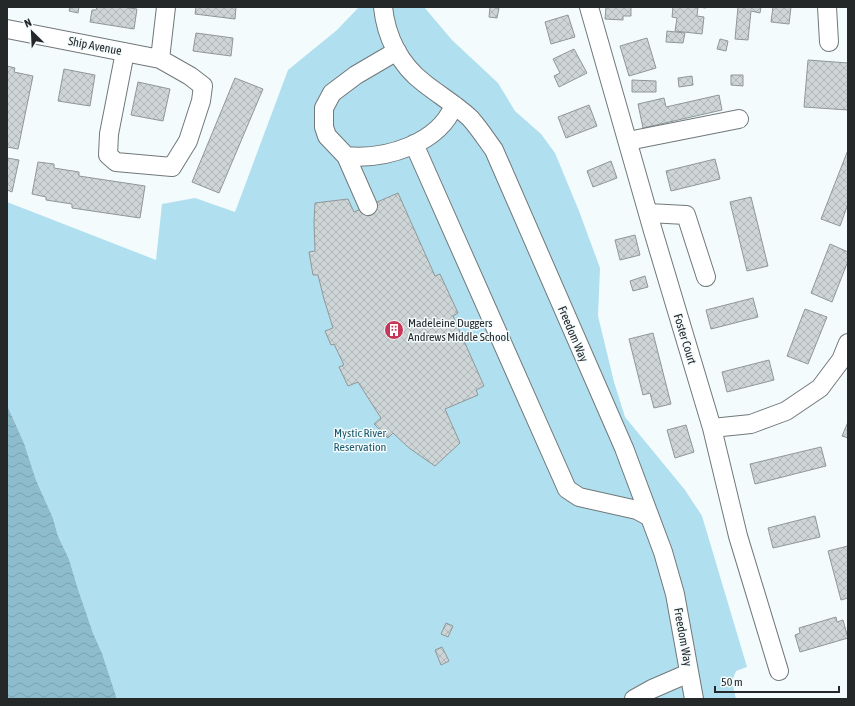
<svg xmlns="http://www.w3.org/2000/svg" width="855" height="706" font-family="'Asap Condensed',sans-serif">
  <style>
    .green { fill: #b0dfef }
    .water { fill: url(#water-waves) }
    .building { fill: url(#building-cross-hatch); stroke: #909799 }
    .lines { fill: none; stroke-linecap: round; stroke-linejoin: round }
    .minor-casing { stroke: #71787a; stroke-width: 20 }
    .minor { stroke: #fff; stroke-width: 18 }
    .labels { text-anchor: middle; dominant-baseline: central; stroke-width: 3; stroke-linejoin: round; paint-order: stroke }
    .street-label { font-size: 12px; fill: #252829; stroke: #f3fbfd }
    .poi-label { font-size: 12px; fill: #252829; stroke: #f3fbfd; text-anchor: start }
    .park-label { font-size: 12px; fill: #1a586a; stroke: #f3fbfd }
  </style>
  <defs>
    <pattern id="water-waves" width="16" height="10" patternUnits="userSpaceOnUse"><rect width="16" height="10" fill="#8dbdcd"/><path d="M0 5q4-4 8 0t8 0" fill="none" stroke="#7aa2b0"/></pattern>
    <pattern id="building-cross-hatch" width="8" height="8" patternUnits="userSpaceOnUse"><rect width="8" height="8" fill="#ced5d7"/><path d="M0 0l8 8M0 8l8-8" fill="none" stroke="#b1b7b9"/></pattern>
  </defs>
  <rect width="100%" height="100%" fill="#f3fbfd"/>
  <path class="green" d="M359,7h65l28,33 46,43 17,28 26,23 14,19 24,58 21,57 -2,48 16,66 11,35 60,73 17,26 45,151 -11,4 -4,10 4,18h-619l-15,-46 -9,-20 -15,-44 -9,-30 -11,-23 -5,-18 -17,-38 -12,-37 -17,-38v-203l149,58 6,-56 33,-6 40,14 53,-142 49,-40z"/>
  <path class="water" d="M7,405l17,38 12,37 17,38 5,18 11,23 9,30 15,44 9,20 15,46h-110z"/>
  <path class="building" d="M70,7h9l-1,6 -9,-2z
    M97,7h26l14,2 -3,20 -44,-7 2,-12h4z
    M196,7h40l-1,12 -40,-5z
    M490,7l9,1 -2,10 -8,-1z
    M606,7h25v9h-8v4l-18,-1z
    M673,7h33v1l-8,-1 -1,9 7,1 -2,17 -27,-3 2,-13 -5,-1z
    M738,7h23l-1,6 -9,-2 -3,29 -13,-1z
    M773,7h18l-2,17 -18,-2z
    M568,15l7,22 -24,7 -6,-22z
    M667,31l18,2 -2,10 -17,-1z
    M196,33l37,5 -2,18 -38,-5z
    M647,38l9,30 -27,8 -9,-30z
    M720,39l8,2 -2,10 -9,-2z
    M574,49l13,24 -28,14 -5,-11 6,-3 -7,-14z
    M808,60l40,3v47l-44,-3z
    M7,66l8,2 -1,4 19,4 -15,73 -11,-2z
    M64,69l31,6 -5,31 -32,-5z
    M731,75h12v11l-12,-1z
    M692,76l1,9 -14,2 -1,-9z
    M235,78l28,11 -44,104 -27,-11z
    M632,80l24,1v11h-24z
    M138,82l32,7 -7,32 -32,-6z
    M719,95l3,15 -79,18 -5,-24 26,-6 2,9z
    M589,105l8,21 -31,12 -8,-21z
    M848,150v54l-8,22 -19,-7z
    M7,158l12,2 -7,32 -5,-2z
    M715,159l5,20 -49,12 -5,-20z
    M611,161l6,17 -24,9 -6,-16z
    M38,162l16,2v4l25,4v4l66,10 -5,32 -68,-10v-4l-26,-4v-3l-14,-3z
    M398,193l37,83 5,-2 18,39 -5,3 31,70 -8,4 2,5 -33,14 15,34 -25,23 -26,-18 -16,-15 -5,5 -14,-14 7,-6 -23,-36 -10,4 -9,-19 5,-2 -10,-21 -3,1 -6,-14 8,-3 -9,-29 -6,-24h-5l-4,-23 6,-1 -1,-29 1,-19 33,-4 6,13z
    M751,197l17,69 -21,5 -17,-69z
    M635,235l5,20 -20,5 -5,-20z
    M830,244l18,8v9l-16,41 -21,-9z
    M645,276l3,11 -15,4 -3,-10z
    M753,298l5,19 -47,12 -5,-19z
    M805,309l22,8 -19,47 -21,-8z
    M653,333l18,71 -17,4 -4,-15 -7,2 -14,-56z
    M769,360l5,20 -47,12 -5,-20z
    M848,422v16l-6,-2z
    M686,425l8,27 -19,6 -8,-28z
    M821,447l5,19 -71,18 -5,-20z
    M815,516l5,21 -47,11 -5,-20z
    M848,546v52l-7,2 -13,-49z
    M836,617l1,5 6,-2 5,18 -48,14 -5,-17 5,-2 -1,-5z
    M446,623l7,3 -5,11 -7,-3z
    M442,647l7,14 -8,4 -6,-15z"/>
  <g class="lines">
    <defs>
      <path id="minor" d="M383,7c3,30 17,58 41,76 15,12 32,22 46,35 9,10 16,21 24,32l130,298 39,104 12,42 19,105
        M589,7l64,224 59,197 26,108 41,135
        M827,7l2,35
        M7,29l153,30 30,17 13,10 -2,15 -13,40 -16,26 -56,-5 -8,-7 1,-21 16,-82
        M397,51l-41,24 -24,18 -8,15v19l3,9 19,20c39,4 93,-12 108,-51
        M160,59l6,-52
        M628,141l111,-22
        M414,144l153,345 12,8 58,13 13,7
        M346,156l22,50
        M648,213l38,2 20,62
        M712,428l39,-4 35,-13 34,-23 21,-28 7,-17
        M634,699l18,-10 37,-16"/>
    </defs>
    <use href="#minor" class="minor-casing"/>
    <use href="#minor" class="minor"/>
  </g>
  <defs>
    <symbol id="building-disc" viewBox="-11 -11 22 22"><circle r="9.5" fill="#c73759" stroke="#f3fbfd"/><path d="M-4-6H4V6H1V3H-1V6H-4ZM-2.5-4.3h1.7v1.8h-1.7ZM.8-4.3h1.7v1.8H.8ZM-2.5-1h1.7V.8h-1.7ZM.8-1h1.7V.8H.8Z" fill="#fff"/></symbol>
  </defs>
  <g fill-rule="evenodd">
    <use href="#building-disc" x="383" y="319" width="22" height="22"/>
  </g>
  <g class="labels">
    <g class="street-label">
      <text transform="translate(95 46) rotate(11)">Ship Avenue</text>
      <text transform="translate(573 334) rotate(67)">Freedom Way</text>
      <text transform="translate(685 339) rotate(73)">Foster Court</text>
      <text transform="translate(683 637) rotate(80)">Freedom Way</text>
    </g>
    <g class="poi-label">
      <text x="408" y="323">Madeleine Duggers<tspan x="408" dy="14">Andrews Middle School</tspan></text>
    </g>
    <g class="park-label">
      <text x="360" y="433">Mystic River<tspan x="360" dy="14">Reservation</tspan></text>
    </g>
  </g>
  <rect width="855" height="706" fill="none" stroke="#252829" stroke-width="16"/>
  <g transform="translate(32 32) rotate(336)" stroke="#f3fbfd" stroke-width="3" paint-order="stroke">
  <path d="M0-3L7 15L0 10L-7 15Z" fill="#252829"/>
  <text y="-6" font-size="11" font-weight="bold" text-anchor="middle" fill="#252829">N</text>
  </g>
  <path d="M715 686v6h124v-6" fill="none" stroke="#252829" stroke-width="2"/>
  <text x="721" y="686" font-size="12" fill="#252829" stroke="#f3fbfd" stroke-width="3" paint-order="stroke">50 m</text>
</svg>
